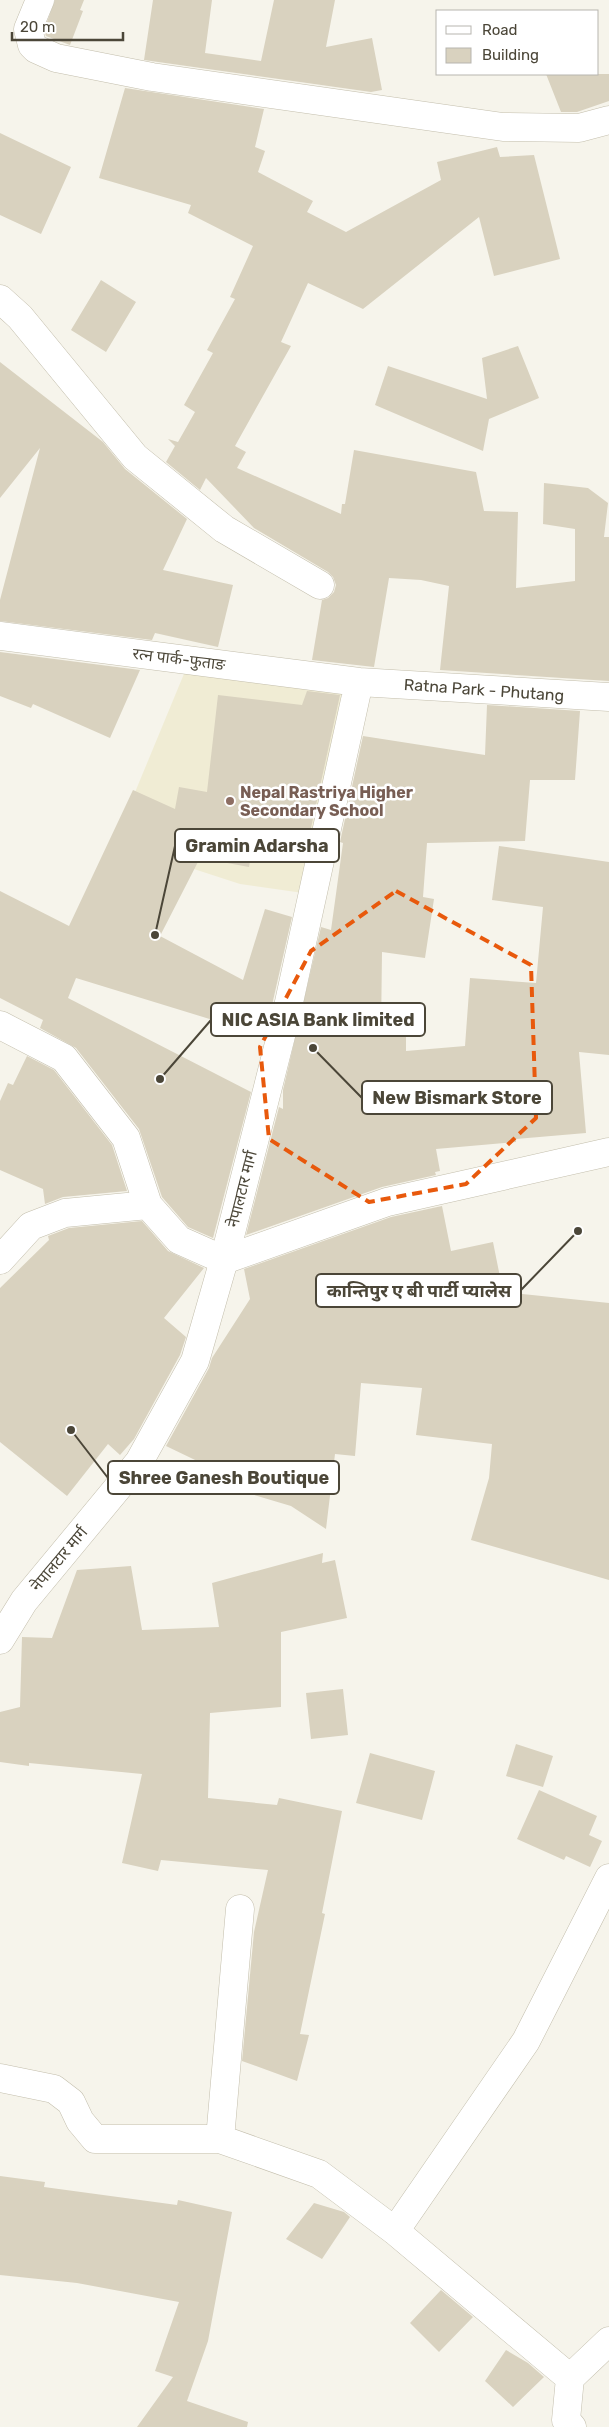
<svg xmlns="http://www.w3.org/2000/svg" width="609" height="2427" font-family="Rubik,'Noto Sans Devanagari',sans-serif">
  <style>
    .education { fill: #f0ecd4 }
    .building { fill: #d9d2bf }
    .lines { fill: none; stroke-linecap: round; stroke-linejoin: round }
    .minor-casing { stroke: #c3beac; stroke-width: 29 }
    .tertiary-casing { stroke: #c3beac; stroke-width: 29 }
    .minor { stroke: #fff; stroke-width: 28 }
    .tertiary { stroke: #fff; stroke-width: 28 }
    .marked { fill: none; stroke: #e8590c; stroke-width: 4; stroke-dasharray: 10 6; stroke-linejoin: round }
    .education-dot { fill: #8d6e63; stroke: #fff; stroke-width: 2 }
    .labels { text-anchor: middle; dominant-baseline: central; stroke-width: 5; stroke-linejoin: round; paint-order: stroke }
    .street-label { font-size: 16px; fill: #4b4638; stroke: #fff }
    .education-label { font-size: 16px; font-weight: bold; fill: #785e54; stroke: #fff; text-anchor: start }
    .leader { fill: none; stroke: #4b4638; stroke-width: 2 }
    .callout-dot { fill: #4b4638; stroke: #fff; stroke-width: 2 }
    .callout { fill: #fff; stroke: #4b4638; stroke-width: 2 }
    .callout-label { font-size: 18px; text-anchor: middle; font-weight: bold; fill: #4b4638 }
  </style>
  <rect width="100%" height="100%" fill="#f6f4eb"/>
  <path class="education" d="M186,669l165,21 -41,204 -70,-10 -126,-41z"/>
  <path class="building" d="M55,0h29l-4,10 3,1 -13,34 -24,-9 -2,-6z
    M153,0h59l-7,53 56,8 13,-61h61l-9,47 46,-9 10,52 -11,2 -227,-32z
    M546,74h63v27l-32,11h-16z
    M125,88l139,21 -9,38 10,4 -7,21 55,29 -6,11 39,20 95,-52 -4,-18 60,-15 3,10 34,-2 26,104 -66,17 -15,-59 -116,92 -55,-26 -27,59 10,4 -56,100 11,6 -9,16 104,46 1,-10h3l9,-54 122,22 8,39 34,1 -2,76 59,-7v-52l-32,-5 1,-41 44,5 20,15 -4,34h5v144l-169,-11 9,-84 -28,-6 -32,-2 -15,89 -62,-7 10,-60 6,-2 6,-6 2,-7 -3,-8 -5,-5 -74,-44 -48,-50 -6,12 -34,-28 9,-16 -7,-7 10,3 17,-30 -11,-7 29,-52 -6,-3 28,-51 -5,-2 23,-51 -65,-33 3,-8 -92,-27z
    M0,133l71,34 -30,67 -41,-19z
    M101,280l35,22 -30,50 -35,-22z
    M518,346l21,52 -50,21 -6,32 -108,-46 13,-39 99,33 -5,-41z
    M0,362l103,80 22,27 62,50 -24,51 70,15 -15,62 -63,-14 -3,7 -152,-19v-21l40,-152 -40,50z
    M0,652l140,18 -30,68 -77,-34 -2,4 -31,-12z
    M307,691l33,4 -31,142 -53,-9 -7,39 -49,-9 -40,78 83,44 22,-71 27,8 -27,119 -189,-58 -8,20 183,94 -38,146 -25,-11 -26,-30 -23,-68 -63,-81 -36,-20 3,-8 -43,-22v-107l69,35 64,-136 42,19 4,-22 28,5 11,-97 84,10z
    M487,705l93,6 -5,69h-45l-5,61 -98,2 -4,54 11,2 -9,59 -43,-6 -1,81 25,1v17l59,-5 5,-68 66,5 7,-76 -51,-7 7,-54 110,16v193l-30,-3 7,81 -70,6v3l-80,7 4,22 -5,1 1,3 -54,12 -136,48 33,-128 4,2v-19l38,-163 10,3 12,-87 -3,-1 23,-106 122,19z
    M27,1056l27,14 58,75 15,46 -64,6 -18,7 -2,-15 -43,-19v-69l8,-18 5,2z
    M442,1206l9,45 42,-9 10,50 106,11v277l-138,-40 18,-62 3,-34 -76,-9 6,-47 -61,-5 -6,73 -20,-2 -9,75 -35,-23 -77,-23 4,-12 -52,-25 43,-78 3,-10 38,-59 -6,-30 147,-52z
    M142,1221l26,30 36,17 -40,50 22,19 -6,18 -46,84 -14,16 -12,-11 -41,52 -67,-54v-154l49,-48 -1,-4 21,-8z
    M323,1553l-1,10 13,-3 12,58 -66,14v75l-71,6 -2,85 69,7 2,-7 63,13 -20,102 3,1 -25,120 9,1 -12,46 -55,-20 12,-129 14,-62 -107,-10 -3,11 -36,-8 20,-89 -113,-11v3l-29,-4v-50l20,-5 2,-70 30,1 25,-68 54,-4 11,64 77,-3 -7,-44z
    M343,1689l5,46 -37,4 -5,-46z
    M516,1744l37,12 -10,31 -37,-11z
    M370,1753l65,18 -13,49 -66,-17z
    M539,1790l58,26 -8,19 13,6 -12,26 -24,-11 -2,4 -47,-21z
    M0,2176l45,6 -1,5 133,18 1,-5 54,12 -24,129 -21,60 61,21 -1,5h-110l36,-50 -18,-6 24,-69 -102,-19 -77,-8z
    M314,2203l30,9 6,5 -28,42 -36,-20z
    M441,2290l32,27 -34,35 -29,-29z
    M506,2350l22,13 16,14 -31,30 -28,-26z"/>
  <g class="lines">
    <defs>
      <path id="minor" d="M40,0l-12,29 4,16 4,4 20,9 96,19 351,50 76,1 30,-8
        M0,299l20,18 115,140 89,72 96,56
        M0,1025l64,33 62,80 22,67 31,35 45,20 163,-58 222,-50
        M0,1260l31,-34 34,-13 83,-8
        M0,2078l54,11 17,13 9,19 15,18h125l99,35 76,57 175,147
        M220,2139l20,-230
        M395,2231l131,-190 83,-163
        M572,2427l-6,-7 4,-42 39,-37"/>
      <path id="tertiary" d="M0,636l359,46 250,15
        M0,1640l24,-39 115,-139 56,-101 29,-101 62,-244 73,-334"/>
    </defs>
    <use href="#minor" class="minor-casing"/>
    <use href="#tertiary" class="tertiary-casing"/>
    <use href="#minor" class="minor"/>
    <use href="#tertiary" class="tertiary"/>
  </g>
  <path class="marked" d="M396,891l135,74 5,153 -70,66 -97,18 -100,-63 -9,-92 51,-96z"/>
  <circle class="education-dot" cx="230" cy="801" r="5"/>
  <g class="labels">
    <g class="street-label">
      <text transform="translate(179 659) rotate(7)">रत्न पार्क-फुताङ</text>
      <text transform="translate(484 690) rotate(4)">Ratna Park - Phutang</text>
      <text transform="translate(242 1189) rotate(-76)">नेपालटार मार्ग</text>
      <text transform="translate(59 1559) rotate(-50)">नेपालटार मार्ग</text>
    </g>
    <g class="education-label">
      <text x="240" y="792">Nepal Rastriya Higher<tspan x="240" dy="18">Secondary School</tspan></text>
    </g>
  </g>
  <path class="leader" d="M155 935L175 846M160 1079L211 1020M313 1048L362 1098M578 1231L521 1290M71 1430L108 1478"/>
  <g class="callout-dot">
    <circle cx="155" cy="935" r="5"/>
    <circle cx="160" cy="1079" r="5"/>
    <circle cx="313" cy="1048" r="5"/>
    <circle cx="578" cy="1231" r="5"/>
    <circle cx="71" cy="1430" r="5"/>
  </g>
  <g class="callout">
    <rect x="175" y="829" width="164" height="33" rx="5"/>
    <rect x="211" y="1003" width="214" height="33" rx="5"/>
    <rect x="362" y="1081" width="190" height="33" rx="5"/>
    <rect x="316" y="1274" width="205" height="33" rx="5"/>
    <rect x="108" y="1461" width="231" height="33" rx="5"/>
  </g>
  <g class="callout-label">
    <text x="257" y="852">Gramin Adarsha</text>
    <text x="318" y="1026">NIC ASIA Bank limited</text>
    <text x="457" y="1104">New Bismark Store</text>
    <text x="419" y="1297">कान्तिपुर ए बी पार्टी प्यालेस</text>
    <text x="224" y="1484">Shree Ganesh Boutique</text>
  </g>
  <rect x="436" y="10" width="162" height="65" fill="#ffffff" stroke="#b7b5af"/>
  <rect x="446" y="26" width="25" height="8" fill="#ffffff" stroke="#b7b5af"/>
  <text x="482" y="35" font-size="15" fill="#4b4638">Road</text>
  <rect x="446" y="48" width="25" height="15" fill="#d9d2bf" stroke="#b7b5af"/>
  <text x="482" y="60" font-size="15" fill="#4b4638">Building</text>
  <path d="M12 32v8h111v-8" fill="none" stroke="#4b4638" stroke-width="2.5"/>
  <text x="20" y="32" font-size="15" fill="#4b4638" stroke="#ffffff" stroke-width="4" paint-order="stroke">20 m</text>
</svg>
